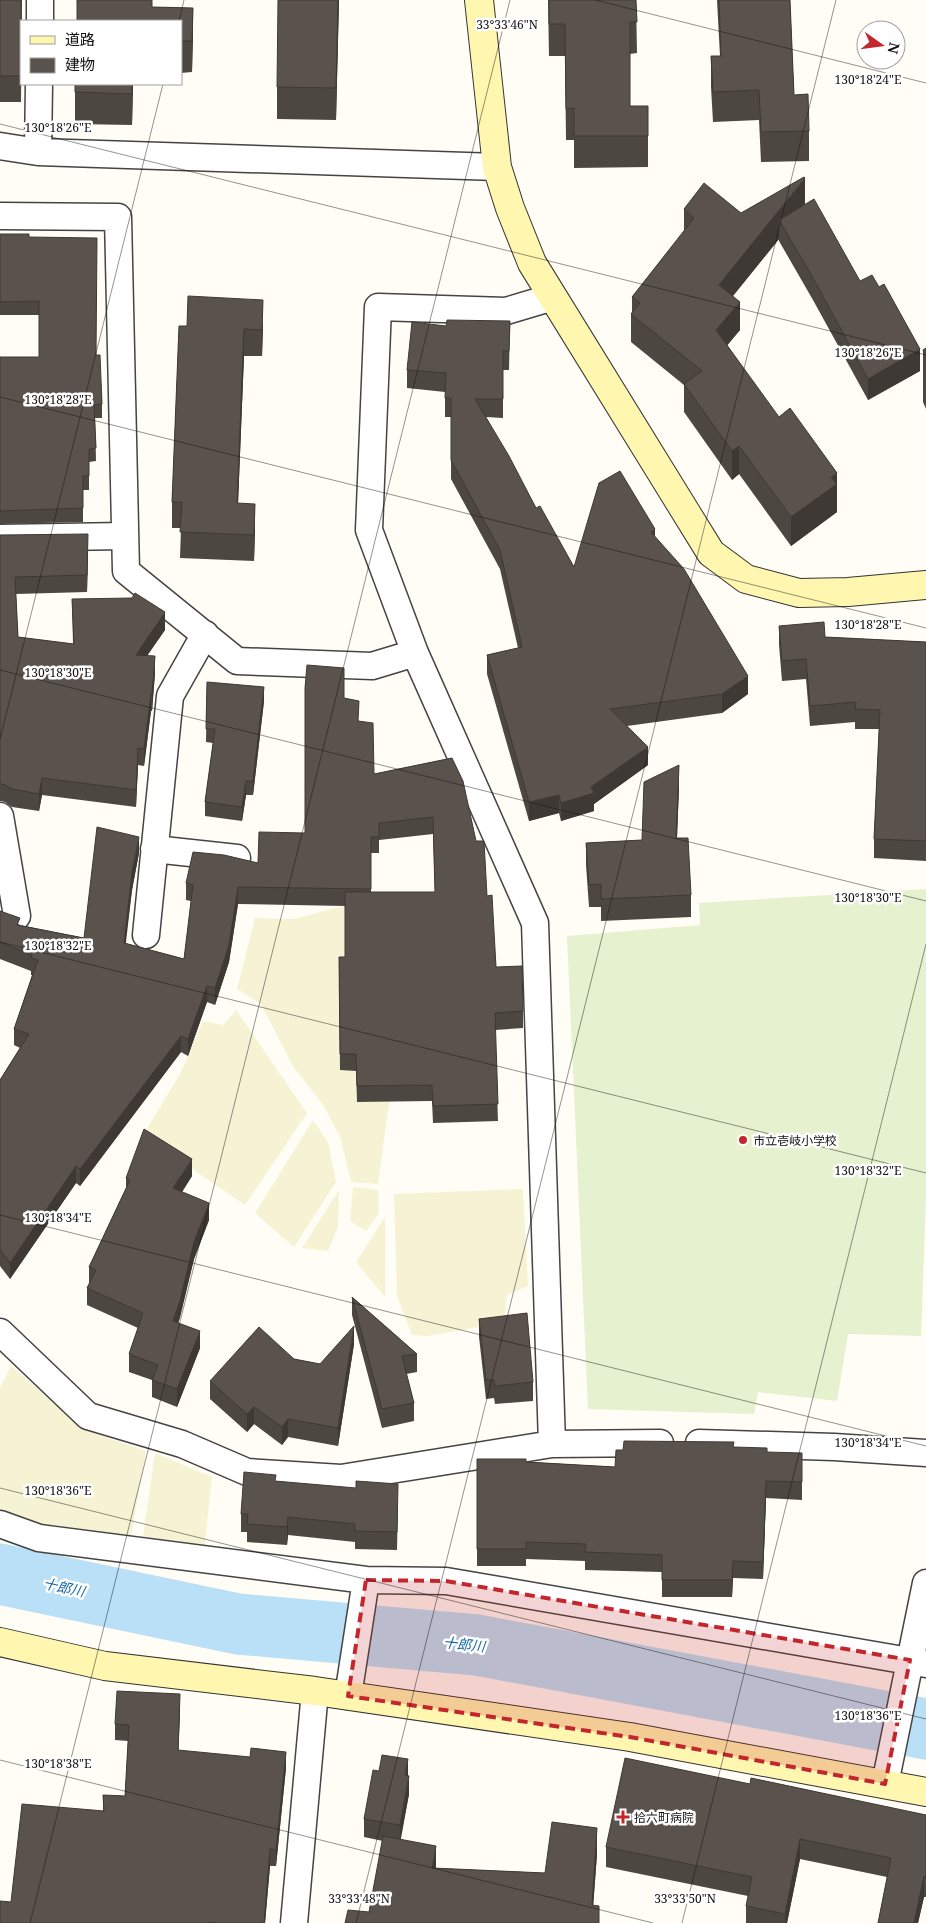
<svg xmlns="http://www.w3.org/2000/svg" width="926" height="1923" font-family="'Noto Serif','Noto Sans JP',serif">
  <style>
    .farmland { fill: #f6f3d4 }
    .pitch { fill: #e6f2cf }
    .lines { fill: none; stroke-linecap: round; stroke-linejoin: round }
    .river { stroke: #b9e0f7; stroke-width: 61 }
    .street-casing { stroke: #444; stroke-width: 29 }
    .secondary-casing { stroke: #333; stroke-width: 30 }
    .street { stroke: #fff; stroke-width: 26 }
    .secondary { stroke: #fff6b0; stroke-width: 28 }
    .wall { fill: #4d4742; fill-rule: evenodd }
    .shaded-wall { fill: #3f3936 }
    .building { fill: #5a524d; stroke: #3f3936 }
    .marked { fill: #c4262e; fill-opacity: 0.2; stroke: #c4262e; stroke-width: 4; stroke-dasharray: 10 6; stroke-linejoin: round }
    .ticks { fill: none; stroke: #111; stroke-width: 1; stroke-opacity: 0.45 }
    .poi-dot { fill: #c4262e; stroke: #fff; stroke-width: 2 }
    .labels { text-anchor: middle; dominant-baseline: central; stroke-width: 5; stroke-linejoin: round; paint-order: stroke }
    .poi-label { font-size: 12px; fill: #111; stroke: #fff; text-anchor: start }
    .water-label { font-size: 14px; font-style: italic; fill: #1768a6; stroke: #fff }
    .ticks-label { font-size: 12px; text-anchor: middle; fill: #111; stroke: #fff; stroke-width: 5; stroke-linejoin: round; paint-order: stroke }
  </style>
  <rect width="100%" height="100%" fill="#fffdf5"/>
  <path class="farmland" d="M399,892l6,30 -15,175 -12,87 -27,-2 -11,-46 -18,-33 -28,-35 -33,-64 -24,-15 18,-71 38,1z
    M236,1010l71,103 -62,92 -102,-70 37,-61 23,-53 20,4z
    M313,1120l15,22 8,40 -42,65 -39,-34z
    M353,1187l25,3 1,23 -13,18 -16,-10z
    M523,1189l5,97 -21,9 -3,28 -77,13 -15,-1 -15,-39 -3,-102z
    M339,1190l-1,37 -10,24 -26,-3z
    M385,1217v80l-29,-35z
    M11,1366l75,64 60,21 -17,98 -129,-30v-131z
    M155,1453l57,24 -8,75 -63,-1z"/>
  <path class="pitch" d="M926,889v309l-5,138 -73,-2 -11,67 -79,-9 -4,22 -166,-5 -21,-473 133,-11 -1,-22z"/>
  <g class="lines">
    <path class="river" d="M0,1574l238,50 239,21 449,84"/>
    <defs>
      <path id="street" d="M40,21v-21
        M0,146l38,6 459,15
        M38,152l1,-68
        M0,216l118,1 8,354 111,90 135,5 43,-13
        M0,538l124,-2
        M0,816l17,100
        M154,849l83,9
        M146,935l24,-239 35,-62
        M0,1332l88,84 94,28 65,28 94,6 211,-34 108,-1
        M699,1443l135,4 92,6
        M552,1444l-17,-521 -120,-270 -46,-123 9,-223 128,4 47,-14
        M0,1524l39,14 327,42 80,1 480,83
        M348,1696l18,-116
        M885,1784l41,-201
        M294,1923l21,-232"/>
      <path id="secondary" d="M479,0l18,167 13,41 22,55 179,290 35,26 53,14 49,-1 78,-7
        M0,1642l105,24 210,25 315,46 296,55"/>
    </defs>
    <use href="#street" class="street-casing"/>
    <use href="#secondary" class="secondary-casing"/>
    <use href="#street" class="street"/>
    <use href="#secondary" class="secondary"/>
  </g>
  <path class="wall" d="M0,0h22l-1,102h-21z
    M77,0h75v7l41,1 -1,64 -11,1v-52h-104z
    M339,0l-3,120 -59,-1v-32z
    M548,0h88l1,53 -7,1v52h18v61l-74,1v-28h-8l-1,-84h-16z
    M717,0h73l4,95 15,36v30l-48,1 -2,-42 -46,2 -2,-35v-31h9z
    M75,84h58l-1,41 -57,-1z
    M805,204l55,77 60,90 -52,29 -55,-100 -34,-59v-2l-46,57 7,34 -13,15 110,156v11l-46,34 -52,-72 -7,6 -48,-68v-27l-53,-43v-28l1,-2v-15l52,-65v-23l57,4z
    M0,234l29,3 67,118 6,49v14h-7l1,43 -7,1v28h-6v32l-83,2v-167h39v-42h-39z
    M510,321l-1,49h-6v48l-17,-1 50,91 38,59 81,-30 93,157 -26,19 -95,13 21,39 -54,39v7l-33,10 -2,-8 -30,8 -42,-147v-19l31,-7 -18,-79 -49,-90v-62h-6v-25l-38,-4v-18l39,-44z
    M179,326h84l-1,30h-18l-6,147 17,27 -1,31 -74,-3 1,-30h-9v-26z
    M926,348v61l-3,-7v-52z
    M0,535l88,17 -1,40 -71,2 2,43 55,7 -1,-45 93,31 -18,25 8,18 -3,38h-1l-7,55 -6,-1 -2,42 -94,-12 -3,16 -27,-4 -7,-5 -5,-1z
    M779,626l46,11 101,5v219l-52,-3v-19l5,-110h-24v-7l-45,4 -4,-47 -24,2 -3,-36z
    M207,682l57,19 -11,94h-7l-4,26 -37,-5v-14l8,-59 -7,-1z
    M344,698l15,23 15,53 78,-16 35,138 9,71 27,44v17l-28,2 3,91 -65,2 -1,-22 -75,1 -1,-31 -16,-1 -1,-113h6v-51l-107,-2 -9,58 -14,43 -8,-3 -19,54 -7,-4 -101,134 -4,-3 -66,96 -10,-13v-186l20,-32 -6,-3v-16l18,-54h-1v-4l-31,-12v-48l20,14 64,13 55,-85 -7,37 -7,53 59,16 7,-58 -5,-1v-17l72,-20 47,-30zM433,834l2,58h-64v-39h8v-13z
    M679,787l-2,51 14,57v22l-90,4v-14h-12l-3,-42v-22l56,-3z
    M192,1176l-10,16 27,28 -15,39 -16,64 22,25 -23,59 -25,-10v-17l-23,-8v-18l9,-26 -51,-23v-17l2,-4v-17l37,-79v-10z
    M352,1297l65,57v18l-11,2 8,29v18l-32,7 -30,-113z
    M479,1319l54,63v19l-38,3 -1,-6 -8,1 -7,-62z
    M354,1344l-16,102 -50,-9 -6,8 -28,-21 -7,8 -37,-33v-18l84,-22 26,5z
    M734,1447l33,5 35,18v30l-36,-2 -3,81 -30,-1 -1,19h-70v-25l-77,-2v-9l-59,-2v7h-49v-107l138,8z
    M276,1481l122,22 -1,47 -42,-1v-7l-67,-7 -1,10 -40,-3v-10h-6v-18z
    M180,1710l-2,41 108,17 -10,98h-6l-5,57h-265l11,-21 92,-91v-16l22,1 3,-55 -13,-1v-16z
    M379,1771l29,5 1,18 -9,46 36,28 109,5 52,-19 -4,51 -224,7 14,-71 -19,-4v-18z
    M750,1784l176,31v82h-2l-6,26h-40l9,-46 -87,-18 -13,64h-41v-17l2,-10 -142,-29v-20z"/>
  <path class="shaded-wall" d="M338,0h1l-3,120v-32z
    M193,8v31l-1,33v-31z
    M132,84h1l-1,41z
    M805,178v28l-26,14v19l-60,74v-28z
    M263,300v26l-1,30v-26z
    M740,302v28l-24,29v-29z
    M244,329v27l-7,173v-26z
    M920,349v22l-52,29v-21z
    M739,446v28l-7,6v-29z
    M837,473v39l-46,34v-29l40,-40z
    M255,504v26l-1,31v-26z
    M655,529v19l-4,-16z
    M88,534v18l-1,40v-17z
    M165,612v18l-29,42v-17z
    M155,656v17l-3,38v-17z
    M748,676v18l-26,19v-19z
    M264,687v14l-11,94v-14z
    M151,694v17l-7,55v-17z
    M648,747v18l-54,39v7l-33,10v-18l30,-16z
    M138,748v17l-2,42v-17z
    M679,765v22l-3,74v-23z
    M42,778v17l-3,16v-17z
    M246,781v14l-4,26v-14z
    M559,795v18l-30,8v-19z
    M139,837v16l-7,37 -8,69v-16l8,-70z
    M238,887v17l-9,58 -14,43v-17z
    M207,986v16l-19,54v-17z
    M181,1036v16l-101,134v-17z
    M192,1159v17l-19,30v-18z
    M76,1166v17l-66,96v-16z
    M209,1203v17l-15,39 -14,59 -7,20v-17l21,-79z
    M354,1326v18l-16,102v-18z
    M200,1331v17l-23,59v-18z
    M254,1407v17l-7,8v-18z
    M288,1419v18l-6,8v-18z
    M766,1481v17l-3,81v-17z
    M288,1517v18l-1,10v-18z
    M733,1561v17l-1,19v-17z
    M180,1694v16l-2,57v-17z
    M286,1752v16l-10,98v-16z
    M408,1759v18l-3,-2z
    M409,1776v18l-9,50v-19z
    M597,1828v26l-5,69v-18z
    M800,1839v20l-13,64h-2v-9z
    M436,1846v26l-4,-4z
    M270,1849v17l-5,57h-1z
    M924,1876v21l-6,26h-4z"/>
  <path class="building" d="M0,0h21v76h-21z
    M77,0h75v7l41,1 -1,33h-11v-20h-104z
    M278,0h60l-2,88 -59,-1z
    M549,0h87l1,22h-7v84h18v30h-74v-28l-8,1 -1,-85h-16z
    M719,0h71l4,95 14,-1 1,37 -48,1 -2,-42 -46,2 -2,-36h10z
    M75,84h57v10l-57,-2z
    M804,177l1,1 -86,107 21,17 -24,28 63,87 11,-9 47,65 -6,4 6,7 -46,33 -52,-71 -7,5 -48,-67 18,-13 -71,-57 9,-11 -8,-6 62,-79 -10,-9 20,-26 37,30z
    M814,199l46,82 12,-6 7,12 5,-3 36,65 -52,30 -55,-101 -34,-58z
    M0,234h29v3l68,1 -1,117h4l2,49 -8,1 2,43 -7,1v27h-6v32l-83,3v-154h39v-56l-39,1z
    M188,296l75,4 -1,30 -18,-1 -7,174 18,1 -1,31 -74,-3 2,-30h-10l7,-176h8z
    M447,320l63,1 -1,30h-6v48h-28l34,57 27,52 4,-2 34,61 25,-84 21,-12 35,58 -4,3 33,37 64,107 -26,18 -112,15 38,38 -57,40 3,6 -33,10 -2,-8 -30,7 -42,-147 35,-8 -22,-97 -49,-90v-62h-6l1,-25 -39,-3 5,-48 34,4z
    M926,348v8l-3,-6z
    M88,534l-1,41 -72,2 3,60 56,7 -2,-45 60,-1 3,-5 30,19 -29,43 19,1 -3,38h-1l-7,55 -6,-1 -2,42 -94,-12 -3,16 -27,-5 -7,-4 -5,-1v-249z
    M824,622l1,15 101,5v199l-52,-2 6,-129 -25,-1 1,-7 -46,4 -4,-47 -24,2 -3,-35z
    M307,665l37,3v30l15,3 -1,20 15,2 1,51 78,-16 11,23 13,60h8l3,55 5,-1 4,72 26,-1 1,45 -28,2 3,91 -65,2 -1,-21 -75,1 -1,-32h-16l-1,-97h6v-65h90l-2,-75 -54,6v14h-8v52l-133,-2 -9,58 -14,43 -8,-2 -19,53 -7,-3 -101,133 -4,-3 -66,97 -10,-14v-169l29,-46 -15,-5 24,-69 -7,-2 1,-3 -32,-13v-31l20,7 -3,7 67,13 13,-111 42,10 -7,36 -8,70 60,16 9,-74 -7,-2 7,-31 31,3 34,8 1,-31 46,1v-145z
    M207,682l57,5 -11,94h-7l-4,26 -37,-5 10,-73h-9z
    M679,765l-3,73h12l3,57 -90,4v-15l-12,1 -3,-42 56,-3 2,-58z
    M144,1129l48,30 -19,29 36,15 -15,39 -14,59 -7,20 27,10 -23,58 -25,-9 6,-15 -29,-11 14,-41 -56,-25 9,-18 -7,-3 41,-87 -4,-2z
    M352,1297l65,57 -15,2 12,47 -32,6z
    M527,1313l6,69 -38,4 -1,-6h-8l-7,-61z
    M354,1326l-16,102 -50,-9 -6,8 -28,-20 -7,7 -37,-33 49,-54 35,32 26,5z
    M624,1441l110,1 -1,5 34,1v4l35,1v29l-36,-1 -3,81 -30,-1 -1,19h-70v-25l-77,-3 1,-8 -60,-2v7h-49v-90h49v3l89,5 1,-17h7z
    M244,1472l32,3 -1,6 81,7v-7l42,3 -1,48 -42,-1v-7l-67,-7 -1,10 -40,-3 1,-10h-7z
    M117,1691l63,3 -2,56 72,7 1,-9 35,4 -10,98 -6,-1 -6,74h-47l-8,-1 -1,1h-208v-22l11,1 11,-98 82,7 -1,-16 22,1 4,-71 -14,-1z
    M382,1755l26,4 -3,16 4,1 -9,49 -36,-6 9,-49 6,1z
    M625,1758l125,26 1,-6 175,37v62l-2,-1 -10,47h-36l13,-65 -91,-19 -15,75 -39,-8 6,-29 -146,-30z
    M552,1822l45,6 -5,77 7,1v17h-254l3,-13 21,2 14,-76 53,10 -4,22 113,5z"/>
  <path class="marked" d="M366,1580l80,1 464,79 -25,124 -255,-47 -282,-41z"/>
  <path class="ticks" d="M595,0l331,83M179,21l5,-21M0,124l926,231M0,397l926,231M0,670l926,231M0,739l163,-655M0,942l926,231M0,1215l926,231M0,1488l926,231M0,1760l653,163M30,1923l480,-1923M356,1923l480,-1923M682,1923l244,-979"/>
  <g class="poi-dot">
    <circle cx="743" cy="1140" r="5"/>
    <path d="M620.5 1809.5h5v5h5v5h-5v5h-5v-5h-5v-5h5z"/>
  </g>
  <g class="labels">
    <g class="poi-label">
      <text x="753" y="1140">市立壱岐小学校</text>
      <text x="634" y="1817">拾六町病院</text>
    </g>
    <g class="water-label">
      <text transform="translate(64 1587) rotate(12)">十郎川</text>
      <text transform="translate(464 1644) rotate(6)">十郎川</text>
    </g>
  </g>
  <g class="ticks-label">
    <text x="507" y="29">33°33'46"N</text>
    <text x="868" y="84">130°18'24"E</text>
    <text x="58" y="132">130°18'26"E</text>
    <text x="868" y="357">130°18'26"E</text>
    <text x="58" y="404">130°18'28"E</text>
    <text x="868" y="629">130°18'28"E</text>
    <text x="58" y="677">130°18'30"E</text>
    <text x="868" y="902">130°18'30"E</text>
    <text x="58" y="950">130°18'32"E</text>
    <text x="868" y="1175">130°18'32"E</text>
    <text x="58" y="1222">130°18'34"E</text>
    <text x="868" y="1447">130°18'34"E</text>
    <text x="58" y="1495">130°18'36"E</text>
    <text x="868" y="1720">130°18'36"E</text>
    <text x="58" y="1768">130°18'38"E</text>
    <text x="359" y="1903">33°33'48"N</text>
    <text x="685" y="1903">33°33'50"N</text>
  </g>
  <rect x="20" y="20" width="162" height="65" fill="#ffffff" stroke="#a0a0a0"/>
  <rect x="30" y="36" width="25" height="8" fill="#fff6b0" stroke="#a0a0a0"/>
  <text x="65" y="45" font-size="15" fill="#111111">道路</text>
  <rect x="30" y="58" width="25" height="15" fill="#5a524d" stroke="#a0a0a0"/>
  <text x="65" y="70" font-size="15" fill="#111111">建物</text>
  <g transform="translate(881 45) rotate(104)"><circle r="24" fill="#ffffff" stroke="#a0a0a0"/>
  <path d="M0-4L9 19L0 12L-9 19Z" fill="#c4262e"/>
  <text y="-8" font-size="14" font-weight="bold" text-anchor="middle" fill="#111111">N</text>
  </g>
</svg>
